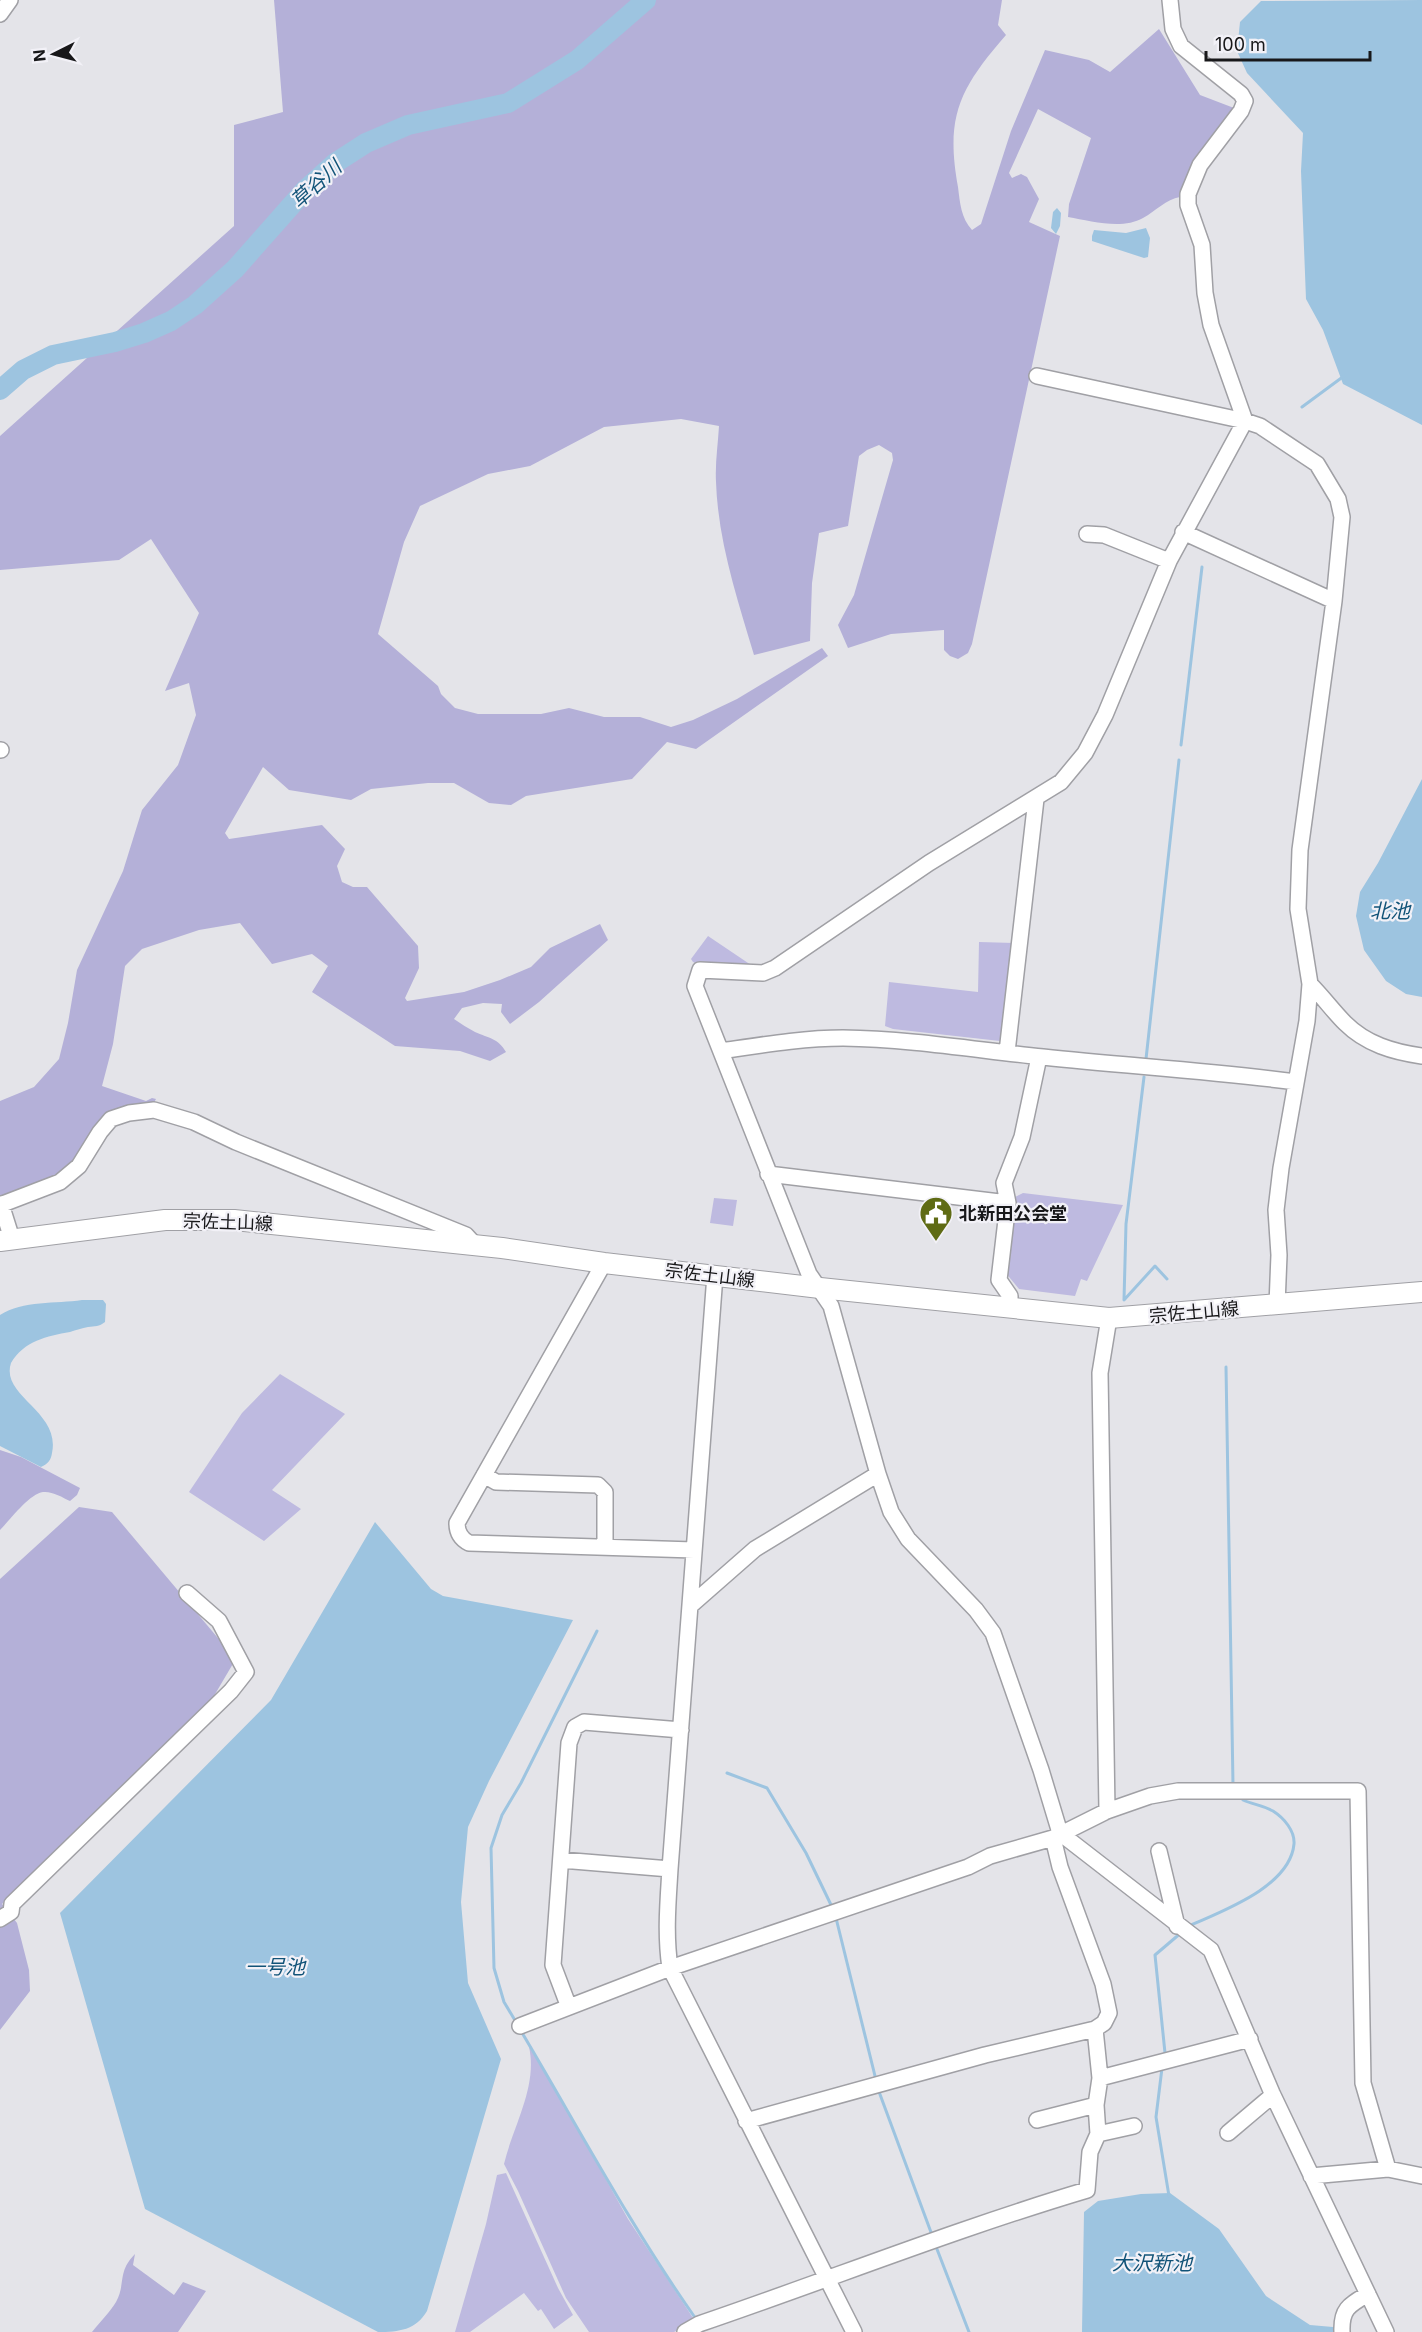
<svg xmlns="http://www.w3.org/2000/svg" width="1422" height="2332" font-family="Inter,'Noto Sans JP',sans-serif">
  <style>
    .green { fill: #bebae0 }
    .forest { fill: #b4b0d8 }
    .water { fill: #9dc4e0 }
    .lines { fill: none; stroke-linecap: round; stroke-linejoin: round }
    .stream { stroke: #9dc4e0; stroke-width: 3 }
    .river { stroke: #9dc4e0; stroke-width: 20 }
    .minor-casing { stroke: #a0a0a5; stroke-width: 18 }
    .major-casing { stroke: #a0a0a5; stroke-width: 22 }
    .minor { stroke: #fff; stroke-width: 15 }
    .major { stroke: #fff; stroke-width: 20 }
    .labels { text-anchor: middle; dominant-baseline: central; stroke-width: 4.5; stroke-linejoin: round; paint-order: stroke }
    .poi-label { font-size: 18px; font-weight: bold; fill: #18181a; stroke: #f2f1f7; text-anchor: start }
    .street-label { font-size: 18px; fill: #18181a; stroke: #f2f1f7 }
    .water-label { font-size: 20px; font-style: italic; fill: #115378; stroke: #f2f1f7 }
  </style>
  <rect width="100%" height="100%" fill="#e4e4e9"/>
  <path class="green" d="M708,936l49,33 -53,-3 -11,-4 -2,-3z
    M979,942l35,1 -10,95 -4,3 -107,-12 -8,-3 4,-44 89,10z
    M1023,1193l100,12 -36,76 -6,-2 -6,17 -56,-7 -14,-17 10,-75z
    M714,1198l23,2 -4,26 -23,-3z
    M280,1374l65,40 -73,76 29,19 -37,32 -75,-49 53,-79z
    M529,2047l27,43 72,129 67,102 -21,11h-85l-23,-34 -48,-107 -14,-27c9,-38 34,-78 25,-117z
    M506,2173l52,115 15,27 -19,14 -13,-20 -3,2 -14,-18 -54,39h-15l31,-108 11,-49z"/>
  <path class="forest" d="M274,0h728l-4,25 8,10c-46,53 -61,81 -48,152 2,16 3,31 14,43l9,-6 30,-93 34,-81 44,10 21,12 49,-43 41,66 34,13 -40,57 -14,32c-14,2 -24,14 -37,21 -21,12 -52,3 -75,-1l1,-13 22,-66 -53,-29 -29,64 3,5 9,-4 6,3 12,22 -10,23 31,14 -88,408 -4,9 -10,6 -8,-3 -6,-6v-20l-53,4 -43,14 -10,-23 16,-30 39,-135 -1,-7 -13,-8 -12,5 -8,6 -11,70 -29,7 -7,50 -2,58 -56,14c-17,-57 -36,-114 -38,-173 -1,-19 2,-38 3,-56l-38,-7 -77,8 -74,39 -42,8 -68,32 -16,36 -26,92 60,52 3,8 14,14 23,6h63l28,-6 35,9h36l31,10 22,-7 44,-21 85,-51 6,8 -132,93 -29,-7 -35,37 -106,17 -15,9 -22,-2 -35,-20h-26l-57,6 -20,11 -62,-10 -26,-23 -38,66 4,6 93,-14 23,24 -8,17 5,16 11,5h14l51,59 1,22 -14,30 2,3 57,-9 36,-12 31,-13 19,-19 50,-24 8,16 -69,62 -29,22 -9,-12 1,-8 -19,-1 -21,5 -8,11c7,5 14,9 21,13 13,6 23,6 31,20l-16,9 -30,-10 -65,-5 -83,-54 16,-26 -16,-12 -40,10 -32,-41 -41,7 -57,19 -17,17 -12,78 -11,42 44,15 6,-3 4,1 -5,9 -25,3 -64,66 -62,25v-101l34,-14 25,-28 9,-36 9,-53 46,-99 19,-61 36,-45 18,-50 -7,-32 -24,8 34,-78 -48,-74 -32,21 -119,10v-134l234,-210v-101l49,-13z
    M0,1450l21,7 59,31 -3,7 -7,6c-8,-4 -18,-10 -27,-9 -14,2 -33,28 -43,38z
    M79,1507l33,5 116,138 6,12 -23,39 -209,203 15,19 12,47 1,21 -30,39v-451z
    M135,2254l-2,11 41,30 9,-13 23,9 -28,41h-86c8,-10 18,-20 24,-30 10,-18 1,-30 19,-48z"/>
  <path class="water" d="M1422,0v425l-79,-41 -20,-54 -17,-31 -5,-128 2,-38 -56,-60 -10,-22 3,-29 21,-21z
    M1057,208l4,5 -1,13 -4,8 -5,-6 2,-16z
    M1146,228l4,10 -2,19 -4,1 -52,-17v-5l2,-6 32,3z
    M1422,779v218l-16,-3 -20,-13 -22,-31 -8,-34 4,-24 18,-29z
    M82,1300h21l3,4 -1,18c-6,5 -10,4 -17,5 -6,1 -12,3 -18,5 -23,4 -46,9 -59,31 -11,33 50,48 41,90 -1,7 -4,11 -11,14l-41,-21v-131c23,-15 56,-11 82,-15z
    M375,1522l56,67 12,7 130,24 -84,161 -21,46 -7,75 7,81 33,76 -74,252c-11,19 -28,21 -49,21l-233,-123 -85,-296 211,-213z
    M1170,2193l49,36 47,67 44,29 23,2v5h-251l2,-120 14,-11 43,-7z"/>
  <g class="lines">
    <path class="stream" d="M1302,407l42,-31
      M1181,745l21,-178
      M1146,1059l33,-299
      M1144,1077l-18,147 -2,76 31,-34 12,13
      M1226,1367l7,418
      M727,1773l40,15 39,65 27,56
      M836,1918l40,162
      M1189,1926c33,-15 101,-39 105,-82 1,-13 -10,-26 -21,-33 -9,-5 -21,-7 -30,-11l-3,-5
      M516,2022l-12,-20 -10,-34 -3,-120 11,-33 19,-32 76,-152
      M521,2031c57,96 110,196 175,288
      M1165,2053l-10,-98 27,-23
      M1162,2068l-6,49 13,79
      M878,2089l54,146
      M935,2244l34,88"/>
    <path class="river" d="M0,390l23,-20 30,-15 62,-13 29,-9 27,-12 24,-16 40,-36 70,-79 30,-27 31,-20 42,-18 100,-22 69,-43 69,-60"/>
    <defs>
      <path id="minor" d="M1170,0l3,29 8,17 60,48 4,7 -4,10 -41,54 -12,29v11l14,40 3,48 6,32 34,96
        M0,14l10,-14
        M1037,376l208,45 15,5 57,38 21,35 4,18 -8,84 -34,249 -2,59 12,75 -3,37 -26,147 -5,42 3,45 -2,50
        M1245,421l-76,140 -64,154 -20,38 -24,29 -132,81 -154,105 -12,5 -63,-3 -5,16 114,288 22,32 47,168 13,38 17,27 68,71 17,23 48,137 19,63 151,117 61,143 114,239
        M1183,532l151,69
        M1087,534l17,1 65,26
        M0,750h1
        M1310,984c13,13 23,27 35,39 21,21 48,29 77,33
        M721,1051c41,-6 82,-13 122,-13 68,1 133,12 200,19 84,9 169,14 253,25
        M1007,1052l29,-253
        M768,1174l240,29
        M1,1204l11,35
        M0,1205l60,-23 19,-16 21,-34 11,-13 18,-6 25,-3 40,12 42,20 230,93 11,12
        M604,1263l-147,260c0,9 4,16 12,20l225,7
        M715,1275l-45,594c-2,33 -5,65 0,99l184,364
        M1010,1308v-12l-11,-16 9,-77 -4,-20 18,-46 17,-80
        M484,1475l12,7 102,3 7,7v54
        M690,1606l65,-57 123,-75
        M1107,1811l-7,-438 9,-55
        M1159,1851l18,75
        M561,1860l109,9
        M0,1919l11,-7 1,-8 219,-213 15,-19 -27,-51 -32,-28
        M567,2002l-14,-37 16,-222 6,-16 9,-5 97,8
        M520,2026l150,-58 298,-101 22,-11 63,-18 54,-27 43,-15 28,-5h180l5,292 25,86 34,7
        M1100,2078l150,-39
        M1037,2120l59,-15
        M746,2121l239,-66 110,-26 9,-6 5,-10 -6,-29 -43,-117 -7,-29
        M1228,2133l45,-38
        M1098,2134l36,-8
        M1311,2176l77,-7
        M685,2332l14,-8c129,-44 257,-95 388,-134l3,-38 8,-18 -2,-29 4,-27 -5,-49
        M1342,2332c-1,-23 7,-27 26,-38"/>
      <path id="major" d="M0,1241l165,-21h69l268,28 102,15 216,25 289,30 313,-26"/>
    </defs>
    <use href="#minor" class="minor-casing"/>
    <use href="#major" class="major-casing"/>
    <use href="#minor" class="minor"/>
    <use href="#major" class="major"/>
  </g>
  <defs>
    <symbol id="civic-pin" viewBox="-11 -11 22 30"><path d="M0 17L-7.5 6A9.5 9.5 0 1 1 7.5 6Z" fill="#5f6b14" stroke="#f2f1f7"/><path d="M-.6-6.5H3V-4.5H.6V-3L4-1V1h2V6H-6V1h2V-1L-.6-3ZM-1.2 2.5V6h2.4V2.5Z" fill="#fff"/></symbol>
  </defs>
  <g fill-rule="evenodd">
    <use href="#civic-pin" x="917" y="1194" width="38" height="52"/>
  </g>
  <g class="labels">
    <g class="poi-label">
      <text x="959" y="1213">北新田公会堂</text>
    </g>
    <g class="street-label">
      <text transform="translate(228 1222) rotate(2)">宗佐土山線</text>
      <text transform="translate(710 1275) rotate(7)">宗佐土山線</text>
      <text transform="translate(1194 1312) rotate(-5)">宗佐土山線</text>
    </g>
    <g class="water-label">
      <text transform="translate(316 184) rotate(-42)">草谷川</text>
      <text x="1390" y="911">北池</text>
      <text x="275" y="1967">一号池</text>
      <text x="1152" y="2263">大沢新池</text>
    </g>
  </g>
  <g transform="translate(54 54) rotate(264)" stroke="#f2f1f7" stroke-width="4.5" paint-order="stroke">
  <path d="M0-4.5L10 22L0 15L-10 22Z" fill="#18181a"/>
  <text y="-9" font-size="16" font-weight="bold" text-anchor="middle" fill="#18181a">N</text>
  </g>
  <path d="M1206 51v9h164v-9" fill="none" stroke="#18181a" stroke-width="3"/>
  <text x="1215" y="51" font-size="18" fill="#18181a" stroke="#f2f1f7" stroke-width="4.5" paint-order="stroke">100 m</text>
</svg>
